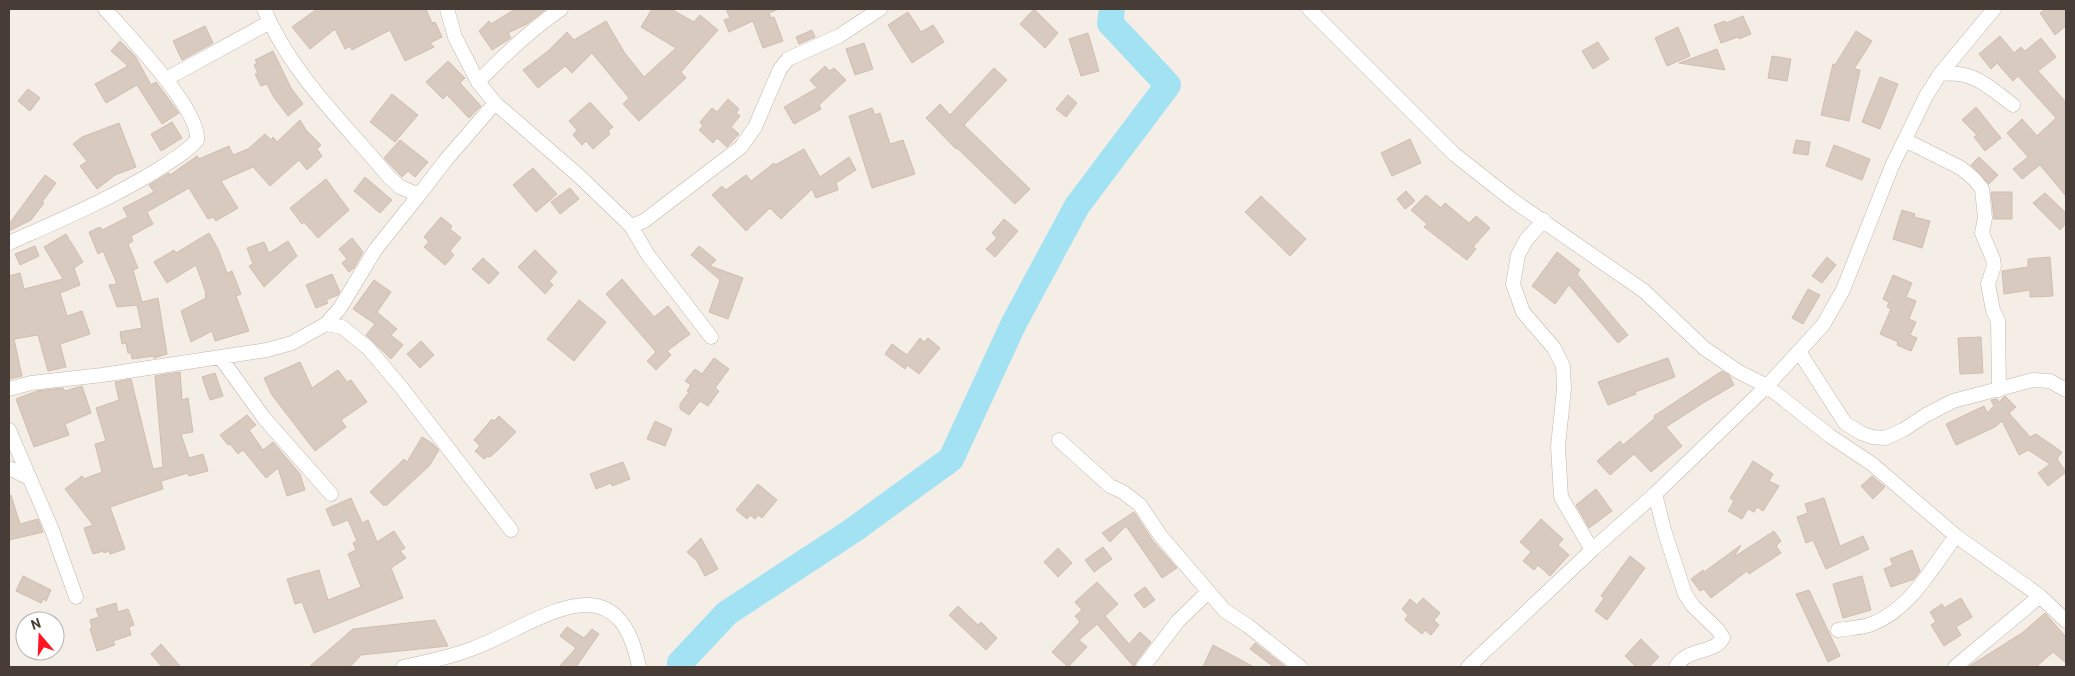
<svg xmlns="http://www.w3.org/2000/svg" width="2075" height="676" font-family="Barlow,sans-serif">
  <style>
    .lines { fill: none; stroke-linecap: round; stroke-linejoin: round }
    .river { stroke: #a2e2f3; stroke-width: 26 }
    .building { fill: #d9cabf; stroke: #d1bdaf }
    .minor-casing { stroke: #c3b6ad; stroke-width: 15 }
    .minor { stroke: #fff; stroke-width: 14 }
  </style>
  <rect width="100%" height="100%" fill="#f4eee7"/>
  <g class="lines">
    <path class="river" d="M680,667v-4l47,-50 125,-82 99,-72 63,-136 63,-117 91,-121 -58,-62 2,-14"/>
  </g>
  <path class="building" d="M317,9h109l6,14 3,-1 7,15 -12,6 4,4 -29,14 -15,-31 -38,20 -2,-4 -5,3 -10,-20 -25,20 -18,-22z
    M515,9h31l-19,15 -19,9 3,5 -19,12 -13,-19 10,-10 2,3z
    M652,9h19l23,13 6,-7 18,15 -37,42 5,6 -47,43 -16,-17 6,-6 -37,-45 -20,20 -7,-7 -27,22 -15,-18 25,-19 19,-19 7,8 32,-19 18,31 20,25 32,-29 -35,-21z
    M726,9h53l-10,4 2,5 3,-1 9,24 -20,7 -10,-27 -24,11 -5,-12 6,-2z
    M1034,9l24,24 -13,15 -25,-24z
    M2046,9h20v17l-11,9 -15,-22z
    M908,12l13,20 12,-7 11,17 -32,21 -24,-38z
    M1743,16l8,18 -12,5 -1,-2 -17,6 -7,-18 11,-4 1,2z
    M205,26l8,17 -31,17 -9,-19z
    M1678,27l12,29 -23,10 -12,-28z
    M812,30l3,7 -16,7 -3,-7z
    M1856,31l16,10 -18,28 6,1 -11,51 -28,-6 12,-51 2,1z
    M1088,33l11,38 -18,5 -12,-37z
    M2000,36l14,17 7,-6 4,4 16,-13 15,19 -18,14 28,31v94l-26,-31 -18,14 -9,-10 15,-12 -21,-24 15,-14 15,17 19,-18 -38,-42 -5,5 -16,-18 -6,6 -12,-15z
    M120,41l15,15 16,29 5,-3 23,31 -17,11 -25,-39 -31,18 -11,-19 33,-18 -17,-15z
    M1598,42l11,17 -16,10 -11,-18z
    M864,43l9,26 -18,6 -9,-26z
    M1717,49l8,21 -46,-7z
    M273,51l18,37 12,16 -15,12 -15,-20 -6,-12 -6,2 -6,-12 3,-1 -4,-8 3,-2 -2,-3z
    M1772,56l19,3 -4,22 -19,-3z
    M448,61l17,17 -5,5 21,23 -12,12 -22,-23 -4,4 -17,-17z
    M825,66l5,5 4,-3 12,12 -27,25 2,4 -27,15 -10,-17 33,-19 -7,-8z
    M994,68l13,12 -43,45 66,64 -15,15 -58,-56 -1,1 -30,-31 14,-14 10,11z
    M1880,77l18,7 -18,45 -18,-7z
    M28,89l12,9 -10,13 -12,-10z
    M392,94l26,21 -23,27 -25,-20z
    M1068,95l9,8 -11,14 -10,-8z
    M728,99l11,10 -3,4 4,3 -9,11 8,7 -12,13 -10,-9 -4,5 -14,-13 4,-4 -3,-4 12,-14 5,4z
    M590,102l23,25 -5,4 2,3 -17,15 -7,-8 -4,4 -9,-10 4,-5 -8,-9z
    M1976,107l25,31 -16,13 -11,-14 3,-2 -15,-15z
    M872,108l3,7 5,-2 10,31 13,-4 12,34 -43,14 -23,-72z
    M300,120l6,10 15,15 -4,4 5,7 -15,14 -8,-10 -29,26 -17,-19 -32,14 17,27 -22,13 -3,-4 -5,2 -19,-31 -42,24 6,12 -22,12 2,5 -5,3 10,24 -5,2 9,32 16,-4 9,56 -13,4v-2l-22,3 -1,-6h-3l-2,-10 -4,1 -2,-12 22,-4 -5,-23 -20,2 -8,-22 8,-1 -14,-33 -5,3 -9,-22 11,-5 2,3 26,-13 -5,-9 31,-16 -5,-7 20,-12 1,2 27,-19 2,3 30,-13 4,9 15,-6 17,-15 6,6 2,-3 4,5z
    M172,122l10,16 -21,13 -10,-17z
    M119,123l17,44 -21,8 -18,14 -17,-23 7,-5 -14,-17 9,-7z
    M1410,139l11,24 -29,13 -11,-23z
    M400,140l28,22 -13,15 -7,-6 -6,6 -18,-19z
    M1796,140l14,2 -2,13 -15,-2z
    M1834,145l36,14 -8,21 -36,-14z
    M804,149l16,28 29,-20 7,13 -20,13 2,7 -22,8 -4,-9 -31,30 -11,-11 -24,23 -34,-36 10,-9 4,4 20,-15 5,6 23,-18 1,2z
    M1979,157l19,18 -9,9 -18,-19z
    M533,168l24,26 -21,18 -23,-27z
    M45,175l11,8 -14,19 2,1 -13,17 -22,11v-7z
    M365,177l27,23 -12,13 -26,-22z
    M326,179l23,31 -31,28 -14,-16 -2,2 -12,-16z
    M570,188l9,11 -19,15 -9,-12z
    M1406,191l9,10 -10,8 -8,-10z
    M1991,192h21v27h-18z
    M2045,193l21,20v10l-6,7 -27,-27z
    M1426,195l15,13 4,-5 24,20 7,-7 14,12 -17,19 3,2 -9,11 -43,-33 3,-3 -16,-14z
    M1261,196l45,43 -16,17 -45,-44z
    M1902,210l13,4 -1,3 16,4 -8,27 -29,-9z
    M441,217l11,9 -2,3 11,9 -11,13 4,4 -9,10 -21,-18 5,-5 -5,-5z
    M1004,219l14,12 -23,26 -9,-8 11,-11 -5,-5z
    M209,233l9,16 9,24 5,-2 9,23 -5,2 13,35 -34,10 -3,-10 -21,11 -10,-31 25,-13 -1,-4 1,-1 -10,-28 -29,18 -13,-21 20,-12 2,3z
    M66,234l17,28 -9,6 6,17 -20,8 7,23 15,-5 8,23 -30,10 6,23 -18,4 -10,-36 -24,4 8,37 -13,3v-103l11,-3 4,16 39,-10 -19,-32z
    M352,238l11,14 -9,16 -5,4 -7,-9 5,-4 -8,-10z
    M288,241l9,15 -33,31 -15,-21 4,-2 -6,-16 17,-6 5,11z
    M35,246l4,10 -19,9 -5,-11z
    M699,246l17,14 -6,6 33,12 -15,41 -19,-7 11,-32 -29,-25z
    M535,250l22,22 -8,9 4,4 -8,9 -27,-27z
    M1557,252l23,18 -3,4 51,61 -10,8 -49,-58 -14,19 -23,-18z
    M1827,257l9,8 -14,18 -10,-7z
    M2050,257l3,39 -23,1v-7l-26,4 -2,-23 26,-4v-8z
    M483,258l16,15 -10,11 -17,-15z
    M332,274l8,18 -2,3 -12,5 2,3 -12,5 -10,-23z
    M1893,275l19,8 -6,14 10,4 -7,18 7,3 -6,13 7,3 -6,13 -14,-6 1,-3 -18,-8 11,-25 -4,-2 2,-5 -6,-3z
    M622,279l32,38 14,-11 22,28 -23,17 4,4 -15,15 -9,-9 9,-9 -50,-58z
    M374,280l17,12 -14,20 20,17 -6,6 12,10 -12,14 -25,-24 9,-11 -22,-15z
    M1808,289l12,6 -17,29 -11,-6z
    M579,300l27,22 -32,39 -27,-22z
    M1981,337l2,36 -23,1 -2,-36z
    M920,338l4,4 4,-4 12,10 -21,26 -12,-9 -2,4 -20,-15 7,-10 15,11z
    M421,341l13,14 -14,13 -13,-14z
    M714,358l15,11 -14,19 4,3 -11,15 -8,-5 -11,14 -9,-6v-5l9,-12 -2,-1 4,-6 -6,-4 10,-12 7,5z
    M1668,358l7,19 -40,15 1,2 -28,11 -10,-23z
    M300,362l12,26 26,-18 9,12 4,-2 16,22 -26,18 5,7 -31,24 -43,-56 -8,-17z
    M1722,371l7,4 5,10 -31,18 -37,24 16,19 -31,26 -17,-18 -24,21 -13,-14 23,-20 3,4 12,-10 20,-17 -1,-2z
    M180,372l2,28 6,-2 5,34 -12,2 8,24 14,-4 5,17 -19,5 -1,-3 -27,8 2,8 -53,18 15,42 -15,5 -1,-3 -5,2 -1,-2 -10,3 -9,-26 9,-3 -28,-36 17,-13 2,3 18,-7 -7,-28 11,-3 -10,-33 23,-8 -4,-18 16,-3 22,90 10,-2 -8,-91z
    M215,373l8,23 -13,4 -8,-23z
    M82,386l9,27 -26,11 4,11 -35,12 -18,-48 21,-8 26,-3 2,3z
    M2005,396l11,11 -7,6 21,24 6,-3 26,18 -5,7 9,13 -18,14 -10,-13 12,-9 -22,-14 -9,5 -17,-34 -7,6 -39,18 -10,-21 38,-18 3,7 7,-7 -3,-6 6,-1 2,3z
    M247,415l9,10 -7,5 14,20 10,-8 27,32 5,16 -18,6 -9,-28 -12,10 -23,-28 -5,4 -8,-10 -2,1 -8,-10z
    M499,416l17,16 -17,17 -9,8 -2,-1 -4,3 -9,-8 5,-5 -6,-6 18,-21 2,2z
    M655,421l17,8 -7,17 -18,-7z
    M422,437l11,7 6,6 -10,16 -42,39h-4l-13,-13 34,-33 3,3z
    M1753,461l20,13 -4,7 10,5 -16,25 -6,-4 -3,5 -6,-3 -6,10 -14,-8 6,-10 -4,-3z
    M623,462l7,17 -18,7 -1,-3 -15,6 -6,-15z
    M1872,476l13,11 -12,12 -12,-13z
    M758,484l19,16 -15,18 -4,-3 -3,4 -5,-4 -3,4 -11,-9z
    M1596,489l16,22 -23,17 -13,-23z
    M11,495l9,29 18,-5 5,13 -34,8v-44z
    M351,498l11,25 6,-3 9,22 17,-11 11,17 -5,3 6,7 -15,10 12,30 -89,35 -12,-31 -7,2 -8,-25 32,-9 9,30 33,-13 -13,-33 8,-4 -3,-7 4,-2 -9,-21 -15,6 -7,-17z
    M1824,498l16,48 23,-10 6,13 -43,20 -13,-29 -7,3 -9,-26 11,-4 -3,-9z
    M1134,512l19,29 24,27 -15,10 -36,-52 -16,16 -8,-9z
    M1541,519l22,20 -5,6 11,10 -19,21 -12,-11 -4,5 -11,-9 8,-9 -11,-10z
    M1774,531l7,10 -5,5 5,7 -32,21 -2,-3 -36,27 -7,-9 -4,2 -9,-12 12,-9 1,2 37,-27 -7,12z
    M701,538l17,31 -13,7 -8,-15 -10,-9z
    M1103,547l9,12 -18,13 -9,-12z
    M1058,548l14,15 -14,14 -14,-15z
    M1912,550l8,21 -6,8 -23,8 -7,-18 9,-4 -3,-6z
    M1630,556l15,12 -38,52 -12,-9 9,-13 -3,-2z
    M23,576l28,14 -5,11 -3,-2 -2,4 -25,-12z
    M1862,576l9,34 -28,8 -10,-34z
    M1097,582l21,22 -13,12 24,28 11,-12 11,10 -15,20 -2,5 -37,-43 -18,16 8,7 -19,20 -16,-15 28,-30 -5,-6 7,-6 -7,-8z
    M1145,587l10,13 -11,8 -10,-13z
    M1809,590l31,66 -12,6 -32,-68z
    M1423,598l17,15 -6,7 5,5 -8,10 -6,-5 -3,4 -17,-14 3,-5 -6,-6 8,-10 7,6z
    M1961,598l11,19 -16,10 5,8 -17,11 -13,-21 5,-3 -6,-10 12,-8 2,4z
    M116,603l2,9 10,-3 6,16 -5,2 2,8 -18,6 2,4 -18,6 -7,-22 2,-1 -2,-8 9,-3 -3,-8z
    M958,606l20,19 3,-3 16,16 -11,12 -37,-35z
    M2045,613l21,24v26l-13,-11 -17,15h-68l54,-34z
    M435,620l13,26 -87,9 -11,12h-41l44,-38z
    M567,627l17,11 8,-9 7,5 -23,33h-17l17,-19 -16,-12z
    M1641,639l18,18 -10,10h-13l-11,-11z
    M1255,643l31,24h-12l-24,-18z
    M161,644l20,23h-19l-11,-13z
    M1213,645l41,22h-51z"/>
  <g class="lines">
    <defs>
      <path id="minor" d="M264,9c27,65 81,115 125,168l11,10 19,8 26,-34 50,-58
        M447,9l8,28 23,45 17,21 83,72 53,51 13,-5 97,-74 14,-20 25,-58 8,-10 51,-23 41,-27
        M1309,9l145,145 57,45 133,92 60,57 35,24 28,14 63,50 42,28 84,72 84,60 26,25
        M1940,74c35,-3 46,11 73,31
        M166,79l104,-57
        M478,82c26,-27 52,-52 83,-73
        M1905,140l56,28 13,11 8,10 3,29 -3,15 11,26 1,7 -6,18 5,26 5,11 1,69
        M1544,220l-18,20 -8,15 -5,29 10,28 31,36 9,18 1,23 -6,57 3,51 31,53
        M631,226l17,29 63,82
        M9,243c49,-22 99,-43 145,-71 15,-10 32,-19 43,-32 3,-31 -70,-106 -92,-131
        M326,324l16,3 26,21 33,39 110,143
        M1800,353l45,70 16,10 11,4 13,1 18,-8 23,-15 27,-14 80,-21 17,1 16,9
        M220,357l44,61 67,76
        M9,389l22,-6 71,-8 165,-25 25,-7 34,-19 14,-16 35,-58 44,-55
        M9,430l43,100 24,67
        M1059,440l51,46 13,6 17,13 20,30 65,76 22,14 53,42
        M9,468l20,10
        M1655,494l10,39 20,61 8,12 25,24 5,8c-10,17 -36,9 -47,29
        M1838,630c11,-2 24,-2 34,-6 39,-15 60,-57 84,-88
        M403,667c24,-5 48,-10 71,-19 63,-24 143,-93 165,19
        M1143,667l35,-46 30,-29
        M1468,667l124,-117 63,-56 112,-108 56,-61 20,-35 49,-124 34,-70 14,-22 54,-65
        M1955,667l85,-71"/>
    </defs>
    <use href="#minor" class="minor-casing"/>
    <use href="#minor" class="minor"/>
  </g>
  <rect width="2075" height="676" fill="none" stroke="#483d36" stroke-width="20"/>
  <g transform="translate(40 636) rotate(341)"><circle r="24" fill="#ffffff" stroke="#b6b1af"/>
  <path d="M0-4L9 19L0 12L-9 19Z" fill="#ff1420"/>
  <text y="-8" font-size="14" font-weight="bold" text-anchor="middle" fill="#483d36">N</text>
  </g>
</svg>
